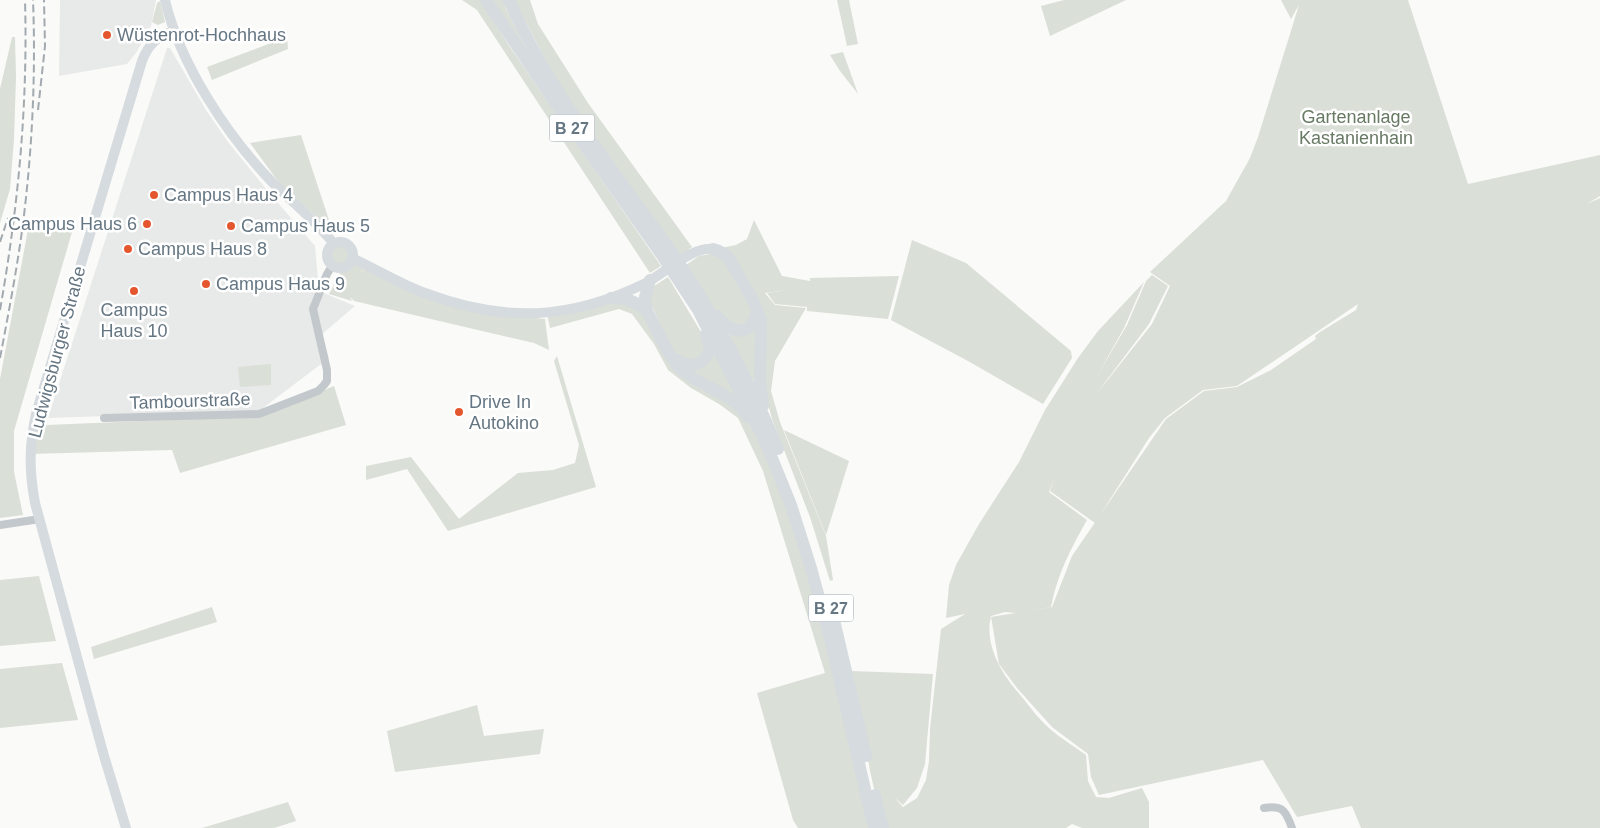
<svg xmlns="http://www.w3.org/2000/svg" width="1600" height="828" font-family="Helvetica,sans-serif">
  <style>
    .built { fill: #e8e9e9 }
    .green { fill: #dadfd7 }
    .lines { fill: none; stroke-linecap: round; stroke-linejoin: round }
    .minor { stroke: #c3c8cc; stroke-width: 8 }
    .secondary { stroke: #d6dbdf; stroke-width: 10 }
    .trunk { stroke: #d6dbdf; stroke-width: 12 }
    .rail { stroke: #a2aab0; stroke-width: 2; stroke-dasharray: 8 4; stroke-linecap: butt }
    .poi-dot { fill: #e4572e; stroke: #fff; stroke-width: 2 }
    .labels { text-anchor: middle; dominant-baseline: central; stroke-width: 5; stroke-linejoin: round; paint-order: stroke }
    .shield { fill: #fff; stroke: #939fa8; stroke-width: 1 }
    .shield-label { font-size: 16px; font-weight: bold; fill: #657683 }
    .poi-label { font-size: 18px; fill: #657683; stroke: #fff; text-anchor: start }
    .park-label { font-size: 18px; fill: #687a64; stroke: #fff }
    .street-label { font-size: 18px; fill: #657683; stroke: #fff }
  </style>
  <rect width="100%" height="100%" fill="#fafaf8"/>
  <path class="built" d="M60,0h96l-5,26 -15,27 -9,11 -68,12z
    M167,48h3l36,62 22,32 39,48 48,56 4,45 36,15 -34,29 8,23 -70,53 -211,7z"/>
  <path class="green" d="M462,0h18l30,47 151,219 -11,7 -173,-263z
    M492,0h12l2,9 29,57z
    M514,0h16l8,24 50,79 104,144 -13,10 -118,-168z
    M837,0h12l9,44 -11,2z
    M1064,0h62l-76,36 -9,-30z
    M1281,0h127l60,184 132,-29v41l-13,8 13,-6v630h-239l-9,-22 -55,11 -34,-57 -164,35 -8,-18 -3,-23 -36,-27 -35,-39 -18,-24 -8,-47 61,-10 20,-51 94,-137 38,-28 33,-4 34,-17 45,-31 -1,-3 5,-4 36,-22 2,-6 -121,82 -34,4 -38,28 -16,20 -54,85 -45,-32 5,-15 -6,16 38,28c-16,28 -30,55 -36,87l-35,6 -11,-1 -14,4c-7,30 11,58 30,80 9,11 17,22 28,32 11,10 25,18 37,27l2,26 8,16 13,1 33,-10 7,14v26h-67l-10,-4 -6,4h-183l-13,-57 -11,-68 -8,-32 82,3 -8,90 -8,24 -14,17 -8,-7 8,9 14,-9 9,-18 3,-19 1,-32 11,-100 24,-15 -19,4 3,-33 7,-20 23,-41 40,-62 26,-52 33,-52 20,-27 46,-49 -20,46 -28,50 31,-53 19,-44 6,-6 16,11 -19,38 -55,73 58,-73 18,-38 -20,-14 76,-71 24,-43 8,-21 41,-132 -8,14z
    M160,1l5,21 -7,3 -6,-3 5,-19z
    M12,37h3l1,40 -2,62 -4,50 -10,34v-134z
    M287,37l1,12 -76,31 -5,-13z
    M843,52l15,42 -18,-23 -10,-16z
    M301,135l28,85 -6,3 -43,-39 -30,-41z
    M30,219l42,13 -58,199v41l9,43 -23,3v-139z
    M754,220l28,56 28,5v-3l89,-2 -11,43 -81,-8v-4l-32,-3 -8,-11 28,-4 -30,4 10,12 31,3 -31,53 -4,30 9,31 46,114 7,44 -3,1 -20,-64 -38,-98 -7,-27v-65l-44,-79 15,-3 11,-6z
    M912,240l54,23 105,88 1,7 -29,46 -75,-43 -77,-41z
    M331 255a9 9 0 1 1 18 0a9 9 0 1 1-18 0Z
    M716,253l11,9 25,48 -5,16 -22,-3 -14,-18 -25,-40 13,-9z
    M356,263l10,5 -8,6 9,-6 98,42 80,9 4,31 -15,-7 -180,-42 -4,-4 2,4 -23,-7 12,-23z
    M668,277l36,60 1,17 -9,7h-12l-11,-9 -24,-52 5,-14z
    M611,298l31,8 30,51 73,56 46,92 83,323h-76l-5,-8 -36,-127 68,-20 -62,-202 -25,-53 -19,-14 -28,-16 -23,-18 -14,-26 -22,-30 -13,-5 -69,19 -3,-14z
    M758,327l-2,56 -8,-8 -22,-41c13,3 22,1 32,-7z
    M712,353l10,9 23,46 -56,-38z
    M557,356l39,131 -148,44 -41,-62 -41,11v-14l45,-9 48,62 59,-46 35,-3 22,-7 4,-18 -25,-84z
    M271,364v21l-31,2 -2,-20z
    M334,386l12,39 -166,48 -8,-23 -142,4 9,-34 8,5 213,-9z
    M784,430l65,31 -23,74z
    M39,576l17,65 -56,5v-66z
    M212,607l5,15 -123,37 -3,-12z
    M62,663l16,57 -78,8v-59z
    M477,705l7,31 60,-7 -4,25 -145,18 -8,-41z
    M288,802l8,19 -22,7h-72z"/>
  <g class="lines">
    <path class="minor" d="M104,418l155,-4 59,-23 6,-6 3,-4v-11l-14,-61 14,-35 5,-8
      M0,525l40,-6
      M1264,808c19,-3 22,3 28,20"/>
    <path class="secondary" d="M165,0c15,64 61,134 107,182 21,21 44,39 62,62
      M327 255a13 13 0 1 1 26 0a13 13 0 1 1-26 0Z
      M352,258c24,11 48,26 73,35 80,30 145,27 221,-10 19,-10 46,-37 67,-34
      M126,828l-22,-72 -69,-253c-6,-32 -6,-57 1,-89l106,-353c6,-16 15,-25 32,-30"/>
    <path class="trunk" d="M486,0l87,129 88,125 37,56 67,131 26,64 20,63 18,66 45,194
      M509,0c38,89 103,168 159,247 44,63 80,131 110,202
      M713,249l6,2 9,6 25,43 8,20 -1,61 3,25
      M611,298c15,0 25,3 36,13 8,15 20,42 30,54 20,22 55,26 71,52
      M647,311l-2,-14 5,-17
      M717,316c15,19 35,22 40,-6
      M677,360c13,9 28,5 33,-11l-4,-15
      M834,620l32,136
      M875,795l8,33"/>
    <path class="rail" d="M38,110l7,-64 -1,-46
      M0,242l8,-24
      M0,310c18,-102 28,-205 25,-310
      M0,358c8,-42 16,-84 22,-127 10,-76 14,-154 11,-231"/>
  </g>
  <g class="poi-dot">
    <circle cx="107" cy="35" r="5"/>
    <circle cx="154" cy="195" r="5"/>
    <circle cx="147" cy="224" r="5"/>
    <circle cx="231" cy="226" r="5"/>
    <circle cx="128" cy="249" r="5"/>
    <circle cx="206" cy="284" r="5"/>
    <circle cx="134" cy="291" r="5"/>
    <circle cx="459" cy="412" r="5"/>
  </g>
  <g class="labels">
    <g class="shield">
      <rect x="549.5" y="114.5" width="45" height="27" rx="4"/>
      <rect x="808.5" y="594.5" width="45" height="27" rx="4"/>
    </g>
    <g class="shield-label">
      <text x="572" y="128">B 27</text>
      <text x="831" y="608">B 27</text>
    </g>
    <g class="poi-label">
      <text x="117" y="35">Wüstenrot-Hochhaus</text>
      <text x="164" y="195">Campus Haus 4</text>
      <text x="137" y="224" text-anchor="end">Campus Haus 6</text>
      <text x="241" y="226">Campus Haus 5</text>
      <text x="138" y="249">Campus Haus 8</text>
      <text x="216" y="284">Campus Haus 9</text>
      <text x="134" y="310" text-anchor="middle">Campus<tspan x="134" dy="21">Haus 10</tspan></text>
      <text x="469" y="402">Drive In<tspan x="469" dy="21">Autokino</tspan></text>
    </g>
    <g class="park-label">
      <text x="1356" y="117">Gartenanlage<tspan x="1356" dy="21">Kastanienhain</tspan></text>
    </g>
    <g class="street-label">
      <text transform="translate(57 352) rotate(-75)">Ludwigsburger Straße</text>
      <text transform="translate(190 401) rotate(-2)">Tambourstraße</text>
    </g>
  </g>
</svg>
